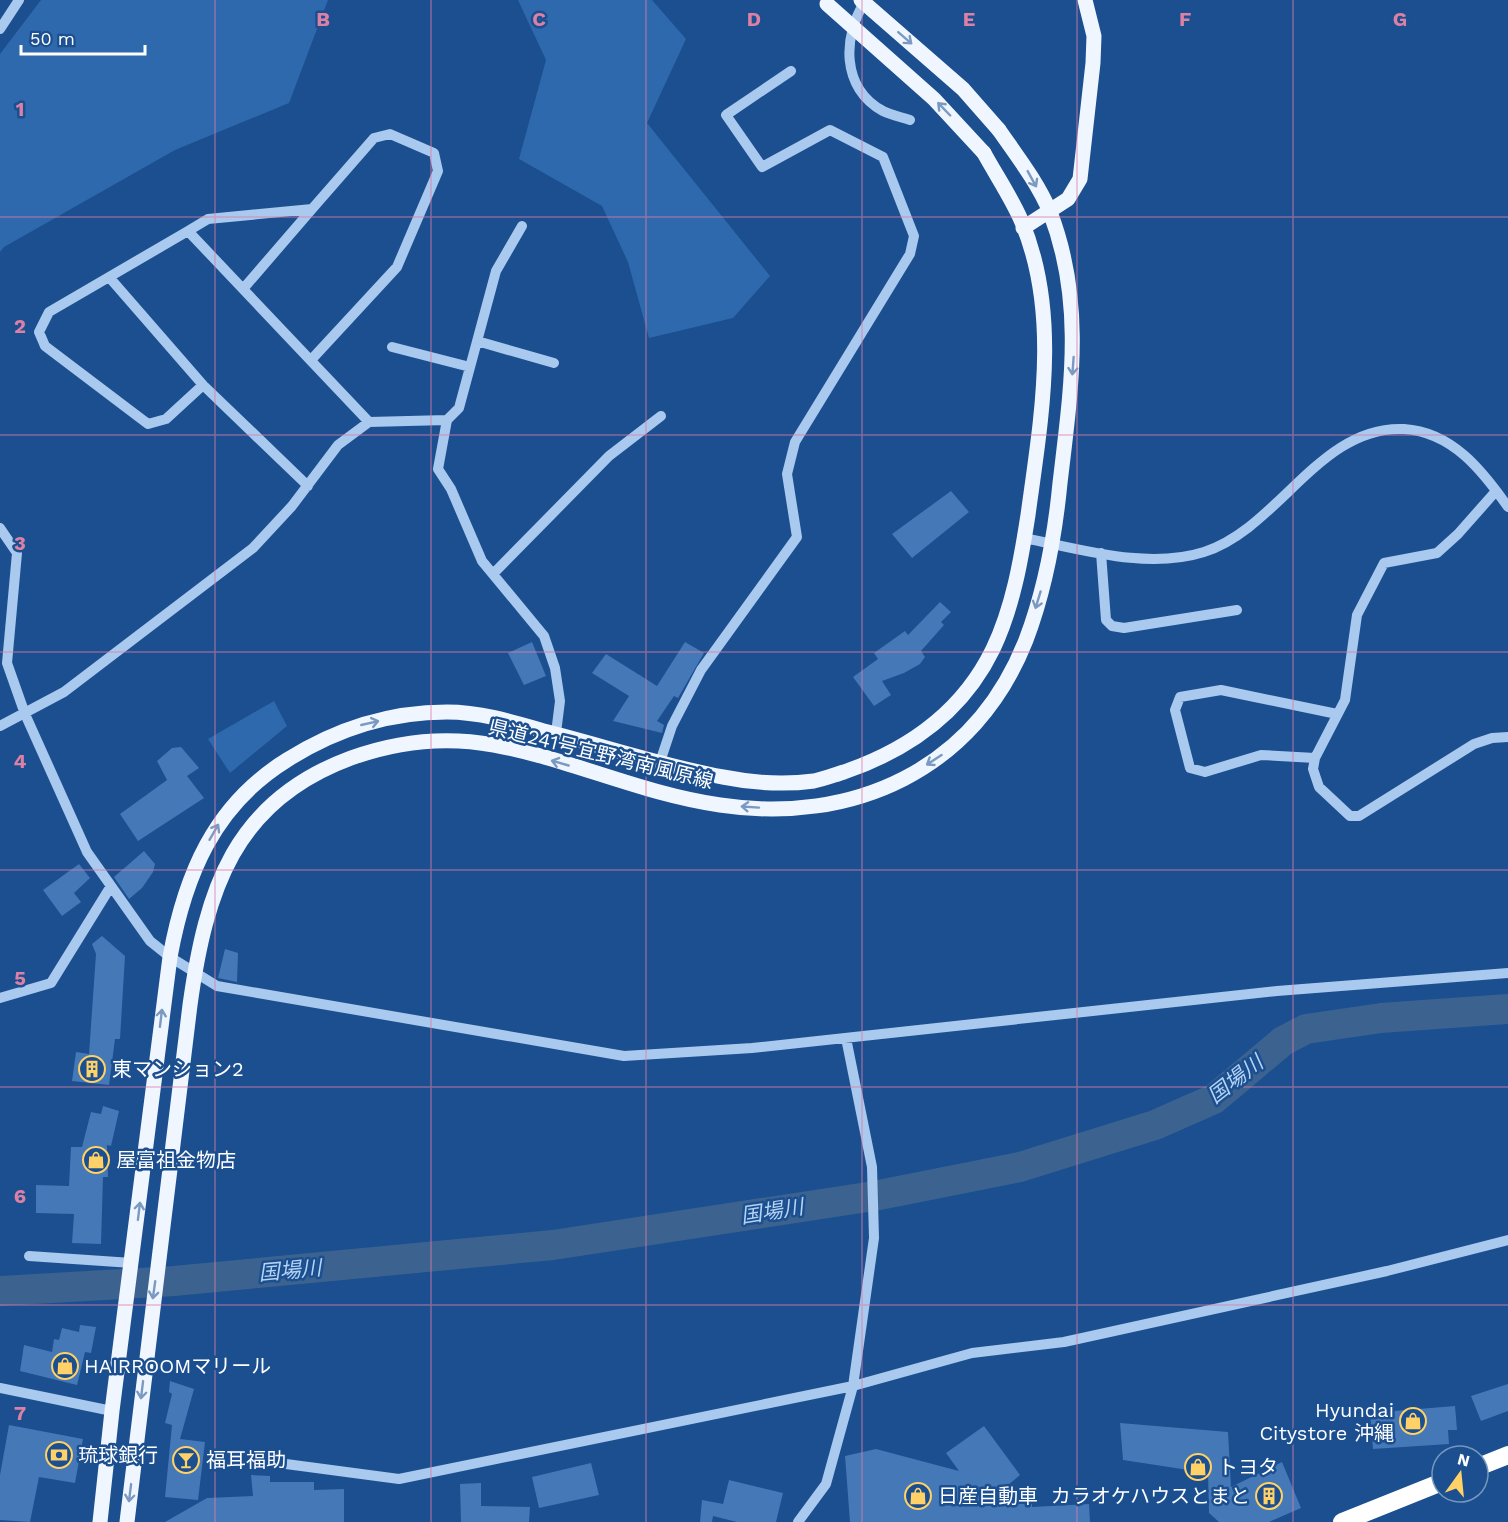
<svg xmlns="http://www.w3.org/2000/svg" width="1508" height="1522" font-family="'Work Sans','Noto Sans JP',sans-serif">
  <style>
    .green { fill: #2e69ad }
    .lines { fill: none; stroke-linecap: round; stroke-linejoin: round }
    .river { stroke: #3c6290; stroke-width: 30 }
    .building { fill: #4478b7 }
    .minor { stroke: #a9c9ee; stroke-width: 10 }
    .major { stroke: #f0f6ff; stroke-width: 15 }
    .highway { stroke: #fff; stroke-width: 18 }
    .major-bridge { stroke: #f0f6ff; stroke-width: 15 }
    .oneway { stroke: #7b9ac1 }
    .grid { fill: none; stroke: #dd80a5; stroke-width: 1.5; stroke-opacity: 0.55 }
    .labels { text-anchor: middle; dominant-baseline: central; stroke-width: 5; stroke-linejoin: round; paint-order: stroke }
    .street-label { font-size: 20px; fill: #fff; stroke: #1b4f8f }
    .poi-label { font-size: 20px; fill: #fff; stroke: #1b4f8f; text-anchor: start }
    .water-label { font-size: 21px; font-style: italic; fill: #b5d3f5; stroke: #1b4f8f }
    .grid-label { font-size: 20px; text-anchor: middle; font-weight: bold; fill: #dd80a5; stroke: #1b4f8f; stroke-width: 5; stroke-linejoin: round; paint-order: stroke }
  </style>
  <rect width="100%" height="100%" fill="#1b4f8f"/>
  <path class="green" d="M41,0h287l-39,103 -114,47 -171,97 -4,5v-198z
    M518,0h134l34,39 -39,84 123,153 -37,42 -84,20 -21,-76 -26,-56 -83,-47 27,-99z
    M274,701l13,25 -57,47 -22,-34z"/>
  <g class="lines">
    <path class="river" d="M0,1291l174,-10 379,-36 321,-49 146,-29 135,-42 59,-26 69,-58 23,-12 75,-11 127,-9"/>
  </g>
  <path class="building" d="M951,491l18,21 -57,46 -20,-24z
    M940,602l11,10 -10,10 3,3 -23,26 4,6 -5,7 -16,9 -22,8 9,14 -17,11 -21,-29 25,-18 -4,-6 31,-22 3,4z
    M532,642l14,34 -22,9 -16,-32z
    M685,642l19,11 -26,45 -4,-2 -17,25 7,4 -2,8 -49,-12 16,-25 -37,-23 14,-19 51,32z
    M181,747l18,21 -12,8 17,22 -66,43 -18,-27 47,-34 -10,-19 15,-13z
    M144,851l11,13 -2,8 -11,16 -13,11 -15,-22z
    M79,864l11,14 -16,15 7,9 -19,14 -19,-26z
    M102,936l23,20 -5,83h-5l-6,46 -37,-4 4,-29 13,2 7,-100 -4,-10z
    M225,949l13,4 -1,29 -19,-4z
    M103,1106l16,5 -8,35 -4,-1 1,32h-5l-2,67 -29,-1 2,-29 -38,-1v-28l33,1 2,-39h11l9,-35 10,2z
    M80,1325l16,2 -5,26 -6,-1 -8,33 -57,-14 4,-26 28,7 2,-13 5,1 3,-12 17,4z
    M170,1381l24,8 -14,50 25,3 -7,58 -33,-3 7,-72 -7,-2 7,-29 -3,-2z
    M1508,1384v27l-27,10 -10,-25z
    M1455,1406l2,24h-9l1,14 -76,5 -3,-36z
    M1120,1423l108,9 3,55 51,-25 19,46 -32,14h-50l-10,-9 -1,-40 -85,-13z
    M9,1425l74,14 -8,44 -36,-6 -9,45 -30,-2v-45z
    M984,1426l36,49 -30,25 42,-1v8l57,-3 1,18h-240l-5,-66 31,-7 83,22 -13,-18z
    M591,1463l8,32 -60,13 -7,-31z
    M251,1475l19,1v6h44v8l30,-1v33h-179l42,-24 46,-2z
    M729,1480l54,13 -7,29h-39l-24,-6 -1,6h-12l2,-22 21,4z
    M481,1483v23l49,1 -1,15h-68l-1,-38z"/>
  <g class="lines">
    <path class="minor" d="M866,0c-24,36 -25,88 17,111 8,4 18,6 27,9
      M0,29l19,-29
      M188,231l20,-12 104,-10 62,-71 16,-4 44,19 4,18 -41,96 -86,93
      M109,277l94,108 105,101
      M243,289l69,-80
      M477,341l77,22
      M392,347l78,20
      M203,385l-37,34 -18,5 -103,-78 -6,-14 10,-20 139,-81 181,191
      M447,420l12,-12 37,-137 26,-45
      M1496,491l-38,43 -21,19 -53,10 -27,52 -12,85 -30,58 -2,11 6,18 31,29h9l115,-72 18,-6 16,-1
      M0,528l17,25 -10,110 18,51 62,138 63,89 20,16 47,29 407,70 128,-8 525,-57 231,-18
      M1024,538c57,11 123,32 180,14 75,-24 116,-127 200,-123 48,3 78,41 104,78
      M1101,553l5,67 6,6 12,2 113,-18
      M493,574l116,-118 52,-40
      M0,726l64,-34 189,-144 39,-42 46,-61 31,-23 78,-2 -9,49 13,20 31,72 62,75 11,32 5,33 -4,32
      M1315,758l-54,-3 -56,17 -15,-4 -15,-58 5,-13 41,-7 116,24
      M660,762l12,-36 29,-56 96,-133 -10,-63 8,-32 115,-188 4,-18 -31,-79 -53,-27 -68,37 -36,-52 65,-44
      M0,998l51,-15 60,-97
      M29,1256l103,7
      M0,1388l112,23
      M271,1462l128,17 454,-93 119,-33 92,-11 323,-71 121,-31
      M798,1522l28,-38 27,-98 21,-148 -2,-71 -26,-129"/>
    <path class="major" d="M1023,228l45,-29 12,-20 13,-116 1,-27 -9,-36
      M100,1522l12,-111 58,-454c15,-82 44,-152 117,-197 49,-31 102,-48 160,-48 33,0 66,10 97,19 60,15 119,35 179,46 30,6 61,8 91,4 10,-2 20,-6 30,-9 64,-22 119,-61 149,-123 20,-42 28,-89 35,-134 13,-96 33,-202 -7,-295 -10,-23 -25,-45 -37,-67
      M127,1522l63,-517c16,-115 44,-204 161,-247 47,-17 94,-22 143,-13 76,14 148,49 226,60 133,20 255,-35 306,-165 19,-50 29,-105 34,-157 11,-94 25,-180 -10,-271 -12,-29 -33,-56 -51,-82"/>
    <path class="highway" d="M1478,1467l30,-12
      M1342,1522l100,-40"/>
    <path class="major-bridge" d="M861,0l102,89 36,41
      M827,4l107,95 50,54"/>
  </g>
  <defs><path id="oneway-shaft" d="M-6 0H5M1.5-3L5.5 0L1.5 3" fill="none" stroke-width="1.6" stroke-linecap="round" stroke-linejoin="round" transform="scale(1.5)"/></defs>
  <g class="oneway">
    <use href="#oneway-shaft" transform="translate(905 38) rotate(41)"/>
    <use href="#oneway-shaft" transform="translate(944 109) rotate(-134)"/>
    <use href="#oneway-shaft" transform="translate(1032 179) rotate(61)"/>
    <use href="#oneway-shaft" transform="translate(1073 366) rotate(94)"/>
    <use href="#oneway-shaft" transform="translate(1038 600) rotate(107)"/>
    <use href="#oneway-shaft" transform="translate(370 723) rotate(-13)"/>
    <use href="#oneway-shaft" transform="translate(934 760) rotate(147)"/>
    <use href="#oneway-shaft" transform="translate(560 763) rotate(-164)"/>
    <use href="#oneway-shaft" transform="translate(750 807) rotate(-176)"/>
    <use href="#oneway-shaft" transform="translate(214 832) rotate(-60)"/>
    <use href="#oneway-shaft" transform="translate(161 1018) rotate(-83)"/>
    <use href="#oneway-shaft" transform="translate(139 1211) rotate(-83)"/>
    <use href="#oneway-shaft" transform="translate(154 1290) rotate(98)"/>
    <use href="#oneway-shaft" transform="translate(142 1390) rotate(97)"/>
    <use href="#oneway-shaft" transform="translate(130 1493) rotate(97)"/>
  </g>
  <path class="grid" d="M215,0v1522M431,0v1522M646,0v1522M862,0v1522M1077,0v1522M1293,0v1522M0,217h1508M0,435h1508M0,652h1508M0,870h1508M0,1087h1508M0,1305h1508"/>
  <defs>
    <symbol id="building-ring" viewBox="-11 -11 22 22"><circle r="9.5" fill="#1b4f8f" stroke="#ffd166" stroke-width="1.5"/><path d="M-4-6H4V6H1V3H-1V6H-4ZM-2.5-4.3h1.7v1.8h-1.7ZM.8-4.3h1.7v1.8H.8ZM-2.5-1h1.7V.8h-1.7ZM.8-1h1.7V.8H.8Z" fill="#ffd166"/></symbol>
    <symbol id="shop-ring" viewBox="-11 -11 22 22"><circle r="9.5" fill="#1b4f8f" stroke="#ffd166" stroke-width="1.5"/><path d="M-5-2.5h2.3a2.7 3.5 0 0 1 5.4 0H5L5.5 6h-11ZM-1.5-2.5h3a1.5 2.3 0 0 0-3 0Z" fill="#ffd166"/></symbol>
    <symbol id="bank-ring" viewBox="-11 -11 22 22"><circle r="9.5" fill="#1b4f8f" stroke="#ffd166" stroke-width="1.5"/><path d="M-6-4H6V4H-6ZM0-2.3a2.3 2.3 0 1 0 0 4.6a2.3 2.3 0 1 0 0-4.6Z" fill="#ffd166"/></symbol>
    <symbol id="bar-ring" viewBox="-11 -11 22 22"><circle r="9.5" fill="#1b4f8f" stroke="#ffd166" stroke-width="1.5"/><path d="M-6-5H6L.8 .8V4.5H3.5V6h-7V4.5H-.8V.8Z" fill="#ffd166"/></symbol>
  </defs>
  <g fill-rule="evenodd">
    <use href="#building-ring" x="77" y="1054" width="30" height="30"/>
    <use href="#shop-ring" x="81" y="1145" width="30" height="30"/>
    <use href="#shop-ring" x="50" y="1351" width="30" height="30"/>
    <use href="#shop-ring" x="1398" y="1406" width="30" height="30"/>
    <use href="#bank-ring" x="44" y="1440" width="30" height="30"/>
    <use href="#bar-ring" x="171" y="1445" width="30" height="30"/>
    <use href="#shop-ring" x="1183" y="1452" width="30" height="30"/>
    <use href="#shop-ring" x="903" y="1481" width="30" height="30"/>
    <use href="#building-ring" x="1254" y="1481" width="30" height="30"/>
  </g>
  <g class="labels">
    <g class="street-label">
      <text transform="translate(601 754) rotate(14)">県道241号宜野湾南風原線</text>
    </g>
    <g class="poi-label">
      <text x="112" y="1069">東マンション2</text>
      <text x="116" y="1160">屋富祖金物店</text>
      <text x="84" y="1366">HAIRROOMマリール</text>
      <text x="1394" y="1410" text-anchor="end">Hyundai<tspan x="1394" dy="23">Citystore 沖縄</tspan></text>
      <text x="78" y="1455">琉球銀行</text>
      <text x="206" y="1460">福耳福助</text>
      <text x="1218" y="1467">トヨタ</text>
      <text x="938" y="1496">日産自動車</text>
      <text x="1250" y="1496" text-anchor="end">カラオケハウスとまと</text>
    </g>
    <g class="water-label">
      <text transform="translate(1235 1079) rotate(-38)">国場川</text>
      <text transform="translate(772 1211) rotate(-9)">国場川</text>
      <text transform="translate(290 1270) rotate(-5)">国場川</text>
    </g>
  </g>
  <g class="grid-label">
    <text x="323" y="26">B</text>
    <text x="539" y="26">C</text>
    <text x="754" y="26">D</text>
    <text x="969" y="26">E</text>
    <text x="1185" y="26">F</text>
    <text x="1400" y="26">G</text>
    <text x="20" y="116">1</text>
    <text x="20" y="333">2</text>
    <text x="20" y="550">3</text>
    <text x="20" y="768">4</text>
    <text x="20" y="985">5</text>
    <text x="20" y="1203">6</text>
    <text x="20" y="1420">7</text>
  </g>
  <g transform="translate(1460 1474) rotate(15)"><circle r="28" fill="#1b4f8f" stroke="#7695bc" stroke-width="1.5"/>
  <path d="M0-4.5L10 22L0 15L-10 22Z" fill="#ffd166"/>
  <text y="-9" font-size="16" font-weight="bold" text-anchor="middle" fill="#ffffff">N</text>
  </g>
  <path d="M21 45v9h124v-9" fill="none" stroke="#ffffff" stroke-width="3"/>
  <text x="30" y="45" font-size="18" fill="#ffffff" stroke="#1b4f8f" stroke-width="4.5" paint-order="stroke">50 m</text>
</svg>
